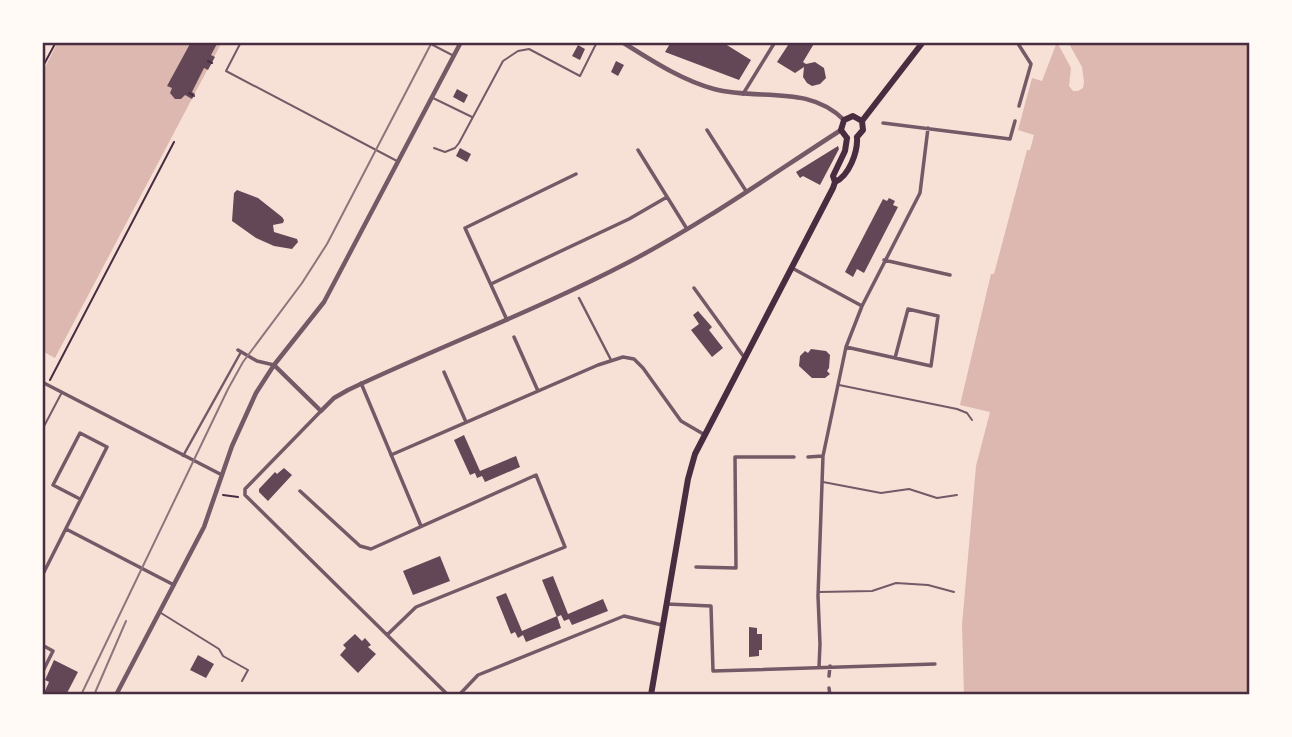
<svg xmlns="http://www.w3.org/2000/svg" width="1292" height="737" font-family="Arial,sans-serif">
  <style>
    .water { fill: #dcb8b0 }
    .pier { fill: #f7e1d7 }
    .building { fill: #644757 }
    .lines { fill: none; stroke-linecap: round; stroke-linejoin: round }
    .path { stroke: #4a2c40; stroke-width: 2 }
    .service { stroke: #755966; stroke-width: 2 }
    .pedestrian { stroke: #755966; stroke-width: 2.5 }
    .minor { stroke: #755966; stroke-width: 3.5 }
    .tertiary { stroke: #755966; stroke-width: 4.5 }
    .primary { stroke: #4a2c40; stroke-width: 6 }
    .tram { stroke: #8f747c; stroke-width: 2 }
    .neatline { fill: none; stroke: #4a2c40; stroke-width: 2.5 }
  </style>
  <rect width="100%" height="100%" fill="#f7e1d7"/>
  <path class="water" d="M58,42h164l-167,316 -13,-7v-278z
    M1057,42h193v653h-286l-2,-70 14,-159 14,-54 -30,-7 31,-131h3l33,-124h3l4,-15 -16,-5 14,-52 10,3z"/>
  <path class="pier" d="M1057,42h11l14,25 2,15 -1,6 -5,3h-5l-4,-5 2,-18z"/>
  <path class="building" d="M191,42h27l-7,13 4,2 -7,13 -4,-2 -12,24 3,2 -3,5 -7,-4 -4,4h-6l-5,-6 2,-5 -5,-2z
    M671,42h51l29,18 -12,20 -74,-28z
    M790,42h25l-12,20 3,2 9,-2 9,6 2,10 -6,6 -8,2 -5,-3 -4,-6 1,-10 -9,6 -18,-11z
    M578,45l7,4 -5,11 -8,-4z
    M616,61l8,4 -6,11 -7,-4z
    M457,89l11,6 -4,8 -11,-6z
    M838,146l1,3 -19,36 -17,-9 -3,2 -4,-6z
    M460,148l11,6 -4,8 -11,-6z
    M237,190l21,8 24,19 2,3 -1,3 -10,2 1,7 23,7 1,3 -6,7 -18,-3 -18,-8 -24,-17 2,-28z
    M889,198l6,3 -2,4 5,2 -34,66 -7,-4 -4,8 -8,-5 38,-73 4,2z
    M698,311l14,16 -3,3 14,18 -11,9 -21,-27 8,-6 -6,-9z
    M811,349l15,2 4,4 -1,13 -2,3 3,3 -5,4h-13l-13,-12 1,-10 5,-5 3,2z
    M464,435l16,36 36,-15 4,11 -35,15 -3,-6 -5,2 -2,-5 -5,2 -16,-35z
    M284,468l8,7 -24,26 -9,-9v-3l16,-17 2,2z
    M440,556l10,25 -37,14 -10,-24z
    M553,576l15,38 35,-15 5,12 -36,14 -3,-6 -5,2 -3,-6 -4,2 -15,-37z
    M506,593l16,38 35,-15 4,12 -35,14 -3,-7 -5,3 -3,-6 -4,2 -15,-37z
    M749,627l8,1v6h5v16h-3v6l-10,1z
    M355,634l7,7 3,-3 6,7 -3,2 8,7 -18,19 -18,-18 6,-7 -3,-3z
    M198,655l16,9 -8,14 -16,-8z
    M54,660l24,12 -12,23h-23l6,-13 -4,-2z"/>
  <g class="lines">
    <path class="path" d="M208,61l4,2
      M42,68l14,-26
      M189,93l5,3
      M50,380l124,-238
      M223,495l15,2"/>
    <path class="service" d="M241,42l-15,29 171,90
      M427,42l27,14
      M433,98l39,19
      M434,148l11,4 10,-4 4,-5 44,-82 15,-10 11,-2 51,27 17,-34
      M839,385l118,24 10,4 5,7
      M42,430l19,-36
      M823,482l58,11 28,-4 28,9 20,-3
      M819,592l53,-1 24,-8 32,2 26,7
      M161,613l58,36 4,7 25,14 -6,11"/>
    <path class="pedestrian" d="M579,298l32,62
      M183,456l58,-104"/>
    <path class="minor" d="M1017,42l14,22 -12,42
      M743,94l32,-52
      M883,123l127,16 5,-18
      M707,130l39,61
      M638,150l49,79
      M884,260l66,15
      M792,268l70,38
      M491,284l138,-65 38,-22
      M694,288l50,69
      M507,320l-42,-92 111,-54
      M514,337l24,54
      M846,347l85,19 7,-50 -30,-7 -13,49
      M238,350l19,11 17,4
      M444,372l22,50
      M42,382l180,93
      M361,383l60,143
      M321,411l-76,78v6l203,200
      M391,455l207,-90 25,-8 11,2 9,9 38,53 24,14
      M808,457l15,-1
      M300,491l60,55 11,3 165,-74 29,72 -149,60 -29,28
      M66,529l108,56
      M696,567l40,1 -1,-111h59
      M42,576l65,-129 -27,-14 -27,52 27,14
      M667,604l44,2 2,65 222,-7
      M42,645l11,6 -11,22
      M819,667l1,-23 -2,-48 5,-140 23,-109 16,-41 58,-113 8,-65
      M829,676l1,-10
      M829,688l1,7
      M459,695l19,-20 146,-59 38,9"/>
    <path class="tertiary" d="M622,42c29,18 59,38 92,47 45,12 94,-5 130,31
      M274,365l47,46 13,-13 14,-8c93,-44 189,-80 281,-128 73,-38 142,-87 212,-132
      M116,695l88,-168 28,-81 24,-53 18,-28 50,-63 137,-260"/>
    <path class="primary" d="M862,121l61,-79
      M857,137l6,-7 -1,-9
      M847,138l-6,-8 3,-10 9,-4 9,5
      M835,182c14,-6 23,-30 22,-45
      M651,695l37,-216 7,-25 138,-266 2,-6 -2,-6 12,-25 2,-13"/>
    <path class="tram" d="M81,695l147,-306 15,-27 59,-79 25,-39 105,-202
      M94,695l32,-74"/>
  </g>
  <rect width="1292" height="737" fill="none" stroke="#fffaf5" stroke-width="88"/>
  <rect x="44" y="44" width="1204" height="649" class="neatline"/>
</svg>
